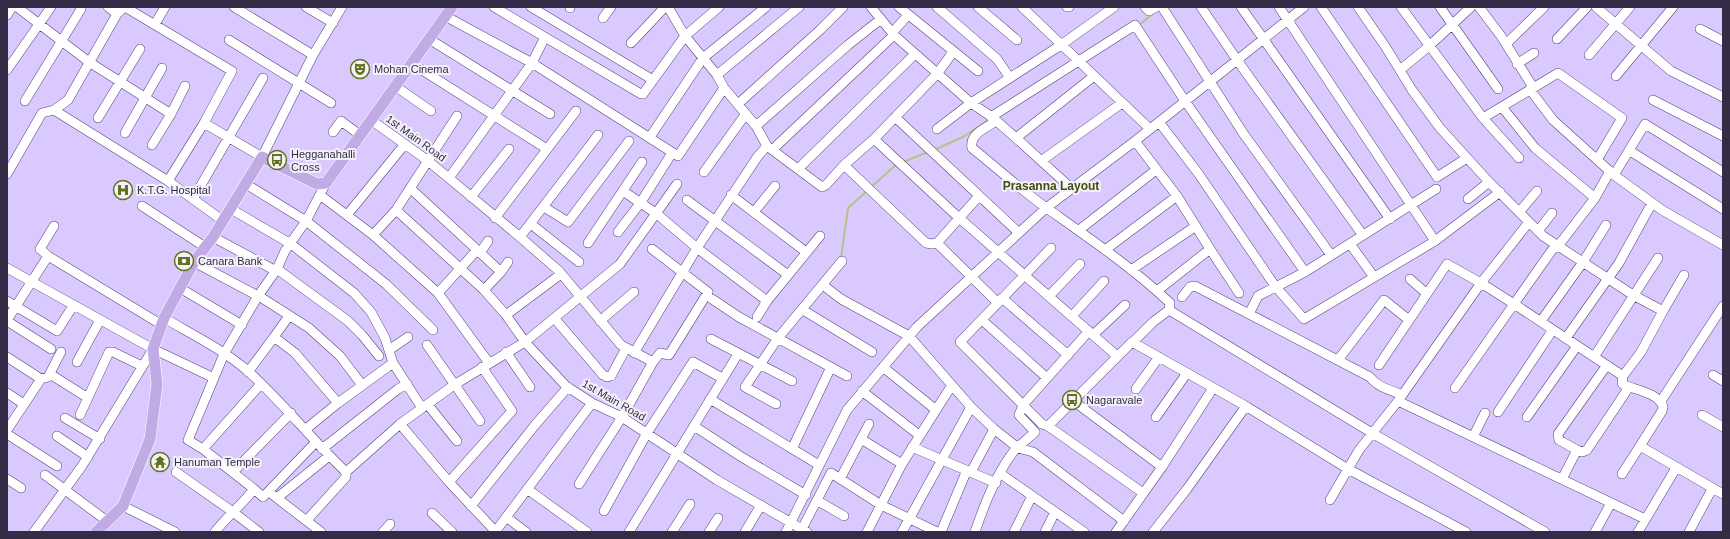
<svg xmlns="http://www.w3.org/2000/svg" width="1730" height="539" font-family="Helvetica,sans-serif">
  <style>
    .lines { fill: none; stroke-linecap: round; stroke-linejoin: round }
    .stream { stroke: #b5c385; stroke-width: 2 }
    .minor-casing { stroke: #56417a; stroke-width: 10 }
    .major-casing { stroke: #fff; stroke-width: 12 }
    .minor { stroke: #fff; stroke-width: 9 }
    .major { stroke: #c0abe4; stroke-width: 11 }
    .labels { text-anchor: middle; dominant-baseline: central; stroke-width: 4; stroke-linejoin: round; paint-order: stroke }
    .poi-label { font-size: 11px; fill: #342b46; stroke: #f4f2f9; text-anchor: start }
    .street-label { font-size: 11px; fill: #342b46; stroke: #f4f2f9 }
    .neighbourhood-label { font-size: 12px; font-weight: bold; fill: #424c13; stroke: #f4f2f9 }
  </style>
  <rect width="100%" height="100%" fill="#d9c9ff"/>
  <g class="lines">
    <path class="stream" d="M1139,25l15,-12
      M934,150l29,-13 27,-18
      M903,162l25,-10
      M871,187l26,-23
      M841,258l7,-50 19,-17"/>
    <defs>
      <path id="minor" d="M17,7l72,55 82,52 -19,31
        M108,7l9,7
        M125,7l107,64 -28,52 -36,58
        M234,7l79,48
        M306,7l27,16
        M494,7l147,87h2l42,-58 34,-29
        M531,7l122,73
        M668,7l17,29 32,39 7,13 32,38 11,20 55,41 4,-2 18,-20 30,-26 63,-65 16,-22
        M871,7l23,28 77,68 21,14 24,21 55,50
        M899,7l79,64
        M937,7l60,52 13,19
        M978,7l39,33
        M1022,7l128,122
        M1067,7h2
        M1145,7l4,4 7,-4
        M1162,7l81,126 88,122
        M1201,7l36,53 125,174
        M1241,7l149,212
        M1321,7l116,170 30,-19
        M1358,7l27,39 27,44 28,38 49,54 54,54 90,59 30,16 -22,41 -18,24
        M1401,7l82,111 36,40
        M1440,7l58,82
        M1479,7l22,29 30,48v7l22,29 61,55 48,35 61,35
        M1596,7l75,64 52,26
        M570,8v-1
        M7,15l5,-8
        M445,16l87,47 146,93 46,-68
        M603,18l8,-11
        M155,24l10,-17
        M1700,29l23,12
        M892,33l16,-18
        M429,39l121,75
        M1557,39l30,-32
        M229,40l102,63
        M631,43l34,-36
        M1506,44l38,-37
        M1589,55l41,-48
        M411,63l136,86
        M1517,64l17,-11
        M7,70l44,-63
        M1400,70l28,-23 43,-40
        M717,75l82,-68
        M1616,76l57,-69
        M395,86l36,25
        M1653,100l70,36
        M25,101l56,-92
        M738,104l82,-74 23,-23
        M1502,107l33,41 60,50
        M54,110l114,71 54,39
        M171,114l14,-28
        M895,117l123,115
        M991,117l144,-92 50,76 120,171
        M98,118l42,-69
        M1483,118l75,-45 64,45 -25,42
        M371,120l56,40 93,77 39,34 62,74 32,17 -31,55 -43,67
        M996,121c-10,7 -27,13 -24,27 25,20 49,42 76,61 41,29 85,59 122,94l-1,7 -16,12 -20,20
        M1159,122l39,51 77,113 29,33 131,-78 -156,-234
        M204,123l58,34 51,-102 29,-48
        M756,126l92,-81 33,-26
        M937,129l34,-26 90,-58 53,-38
        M333,132l8,-11 19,14
        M125,133l37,-65
        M650,137l53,-79 63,-51
        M1016,138l78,-62
        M874,139l84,78 159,139
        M1135,141l42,55 33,53 -53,42
        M772,150l122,-115
        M1630,151l93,58
        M1041,161l81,-58
        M844,165l82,78 6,1 5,-1 61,60
        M798,169l117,-115
        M1610,171l-15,27 -37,48 -6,4 -38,54 109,72 -1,7 2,2c12,5 35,8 39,22l-1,4 -22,35
        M704,172l41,-57
        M7,174l35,-61 12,-3 14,-10 49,-86 7,-7
        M1614,175l31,-51 78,48
        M449,178l83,-115 13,-26
        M246,184l60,37 80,63 47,46
        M410,188l91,84 -17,18
        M623,191l34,23 40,34 70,53
        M320,195l53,40 65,58 51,70
        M731,195l75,57
        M471,197l38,-48
        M193,199l70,-121
        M1468,199l21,-17
        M687,200l101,75
        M142,206l63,41
        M544,207l24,15 61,-81
        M231,209l60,35 63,49 17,19 14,26 8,25 29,45
        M396,210l88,80 22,25 19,27 41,44 26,17 30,14 95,63 90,52
        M1520,211l17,-20
        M754,212l21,-26
        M347,215l58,-71
        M495,218l81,-107
        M531,224l48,38
        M1079,230l77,-60
        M1538,231l14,-18
        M618,232l23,-30 31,-49
        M373,235l23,-25 61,-94
        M213,237l63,34
        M520,237l78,-102
        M1435,241l65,-49
        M588,243l54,-81
        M937,243l42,-47
        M1350,244l24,33
        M652,249l56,43 -39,63 -9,-2 -7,9
        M1210,249l29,44
        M1105,250l72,-54
        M480,253l8,-12
        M48,256l-8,-7 14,-23
        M194,262l68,36 47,30 31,28 22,29
        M7,268l146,81 61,29
        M277,269l71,52 14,14 17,21
        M1131,270l65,-44
        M501,272l7,-10
        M1410,279l17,15
        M823,285l18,14 68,37 62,71 -69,125
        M180,288l62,37
        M438,293l39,-43
        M1049,296l31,-32
        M1182,297l8,-10 5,-1 54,28
        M1002,298l66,57
        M712,299l27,18 108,59
        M7,301l50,30 16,-25
        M803,310l69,42
        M1169,310l203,123 173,99
        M1663,311l21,-36
        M506,315l55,-41
        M1072,316l32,-35
        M757,317l10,-16 53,-65
        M164,318c29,17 60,32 85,54 35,32 63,68 97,100
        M555,319l48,56 4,2 4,-1 15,-28
        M7,320l41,-64 114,69
        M982,320l65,58
        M7,321l44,28
        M600,321l34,-29
        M1541,321l42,-59 23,-37
        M1093,335l32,-30
        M274,337l15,-21
        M1566,338l53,-75 33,-60
        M711,339l81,42
        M427,345l53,76
        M389,350l19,-13
        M506,352l24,35
        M634,353l63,-105 61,-92 9,-10
        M7,357l34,22
        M1594,357l64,-99
        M1338,360l46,-60 25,20
        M77,362l23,-42
        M1379,365l68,-101 34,19 48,-61
        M248,372l26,-35 21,16 43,50
        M50,374l38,24
        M1713,375l10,6
        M1136,389l23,-32
        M862,391l57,44
        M7,393l17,11
        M1402,395c-11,-5 -25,-8 -32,-18l-121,-63 9,-18 47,-24 131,-83
        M710,399l109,66
        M1072,400l90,67
        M1398,401l247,118
        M1661,401l62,-95
        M776,404l-31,-17 33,-49 64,-77
        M428,405l29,36
        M971,407l23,22
        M936,410l16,-25
        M1498,412l54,-81
        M80,415l29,-63h4l29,14
        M1702,415l21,12
        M1156,417l31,-44
        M1527,417l50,-71
        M65,418l35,21
        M400,424l49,58 47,50
        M694,426l46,30 66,39
        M1048,426l-6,-2 -82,-82 91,-94
        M306,429l32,-26 55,-40
        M7,430l34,-51 7,-2 13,-25
        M7,434l50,32
        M57,436l31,21
        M1473,437l12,-24
        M861,439l41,25
        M912,447l84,36
        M203,449l58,-65
        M322,449l76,-60 9,-5
        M792,449l39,-82
        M1577,450l-18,-10 -1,-6 49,-69
        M176,472l57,40 26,20
        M233,472l58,-59
        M971,472l23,-43 24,19 15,4 91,69
        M1001,474l83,58
        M1622,474l18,-28 83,48
        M45,475l62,46
        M7,479l14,9
        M840,479l29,-55
        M1562,479l15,-29 5,2 5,-2 42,-63
        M449,482l63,-71 -30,-44
        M254,489l-51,-40 -15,-9 36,-86 34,-58 19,-27 8,-18 21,-30 20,-38
        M527,489l60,43
        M1143,493l-95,-67 84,-84 112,63 104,64 118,63
        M273,495l48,37
        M277,498l52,-42
        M1330,500l29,-50 39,-49 83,-118 33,21 -59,84
        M818,501l26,15
        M123,506l52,26
        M471,506l64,-81 33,-38
        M604,511l43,-78 46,-71 29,16
        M432,513l20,19
        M506,517l20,15
        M307,520l39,-43v-5l54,-48 54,-39 71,-43 95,-78 57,-80
        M802,529l29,-56 50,32 56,27
        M34,532l48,-66 71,-117
        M215,532c12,-16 27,-27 39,-43l9,8 52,-54
        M383,532l7,-8
        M495,532l97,-129
        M629,532l109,-178
        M672,532l18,-28
        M709,532l9,-14
        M745,532l16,-27
        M786,532l61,-122 70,-83 129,-119 89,-67 169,-134
        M867,532l35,-68 34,-54 -53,-43
        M941,532l26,-62
        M975,532c9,-27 21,-58 39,-81 6,-7 14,-12 21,-19l-16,-17 4,-10 66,-74
        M1014,532l18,-36
        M1045,532l10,-20
        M1116,532l46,-65 51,-79
        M1153,532l34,-43 59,-83
        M1595,532l16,-29
        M1638,532l38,-64
        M1689,532l23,-43"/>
      <path id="major" d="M96,532l27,-26 27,-67 7,-55 -4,-35 11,-31 30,-56 19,-25 49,-80 55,27 9,-1 126,-176"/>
    </defs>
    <use href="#minor" class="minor-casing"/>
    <use href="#major" class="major-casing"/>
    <use href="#minor" class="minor"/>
    <use href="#major" class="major"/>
  </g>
  <defs>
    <symbol id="theatre-ring" viewBox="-11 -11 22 22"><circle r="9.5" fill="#f4f2f9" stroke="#63721e" stroke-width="1.5"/><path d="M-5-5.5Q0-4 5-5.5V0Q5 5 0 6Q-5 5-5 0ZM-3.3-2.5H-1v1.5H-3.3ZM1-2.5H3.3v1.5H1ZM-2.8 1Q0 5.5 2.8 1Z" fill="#63721e"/></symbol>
    <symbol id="bus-ring" viewBox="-11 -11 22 22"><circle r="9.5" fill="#f4f2f9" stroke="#63721e" stroke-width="1.5"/><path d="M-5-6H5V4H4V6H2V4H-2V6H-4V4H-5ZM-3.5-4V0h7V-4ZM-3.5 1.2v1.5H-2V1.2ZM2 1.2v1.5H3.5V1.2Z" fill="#63721e"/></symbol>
    <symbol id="hospital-ring" viewBox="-11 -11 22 22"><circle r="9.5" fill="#f4f2f9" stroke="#63721e" stroke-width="1.5"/><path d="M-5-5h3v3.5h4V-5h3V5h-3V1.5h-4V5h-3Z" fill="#63721e"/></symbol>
    <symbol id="bank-ring" viewBox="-11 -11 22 22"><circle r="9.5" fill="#f4f2f9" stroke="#63721e" stroke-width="1.5"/><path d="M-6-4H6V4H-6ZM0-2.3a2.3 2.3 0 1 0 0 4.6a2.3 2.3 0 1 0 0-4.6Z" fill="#63721e"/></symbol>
    <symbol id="temple-ring" viewBox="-11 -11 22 22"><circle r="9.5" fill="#f4f2f9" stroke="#63721e" stroke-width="1.5"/><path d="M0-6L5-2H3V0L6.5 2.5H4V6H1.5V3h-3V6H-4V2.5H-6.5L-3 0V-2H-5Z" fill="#63721e"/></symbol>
  </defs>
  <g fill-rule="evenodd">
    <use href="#theatre-ring" x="349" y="58" width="22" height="22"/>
    <use href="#bus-ring" x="266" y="149" width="22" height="22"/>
    <use href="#hospital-ring" x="112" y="179" width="22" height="22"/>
    <use href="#bank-ring" x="173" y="250" width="22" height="22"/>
    <use href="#bus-ring" x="1061" y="389" width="22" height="22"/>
    <use href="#temple-ring" x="149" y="451" width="22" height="22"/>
  </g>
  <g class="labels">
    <g class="poi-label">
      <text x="374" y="69">Mohan Cinema</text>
      <text x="291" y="154">Hegganahalli<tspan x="291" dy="13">Cross</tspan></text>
      <text x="137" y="190">K.T.G. Hospital</text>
      <text x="198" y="261">Canara Bank</text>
      <text x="1086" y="400">Nagaravale</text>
      <text x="174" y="462">Hanuman Temple</text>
    </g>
    <g class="street-label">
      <text transform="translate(416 138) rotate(36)">1st Main Road</text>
      <text transform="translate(614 400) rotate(30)">1st Main Road</text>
    </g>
    <g class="neighbourhood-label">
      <text x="1051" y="186">Prasanna Layout</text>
    </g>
  </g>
  <rect width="1730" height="539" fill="none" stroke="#342b46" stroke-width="16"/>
</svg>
